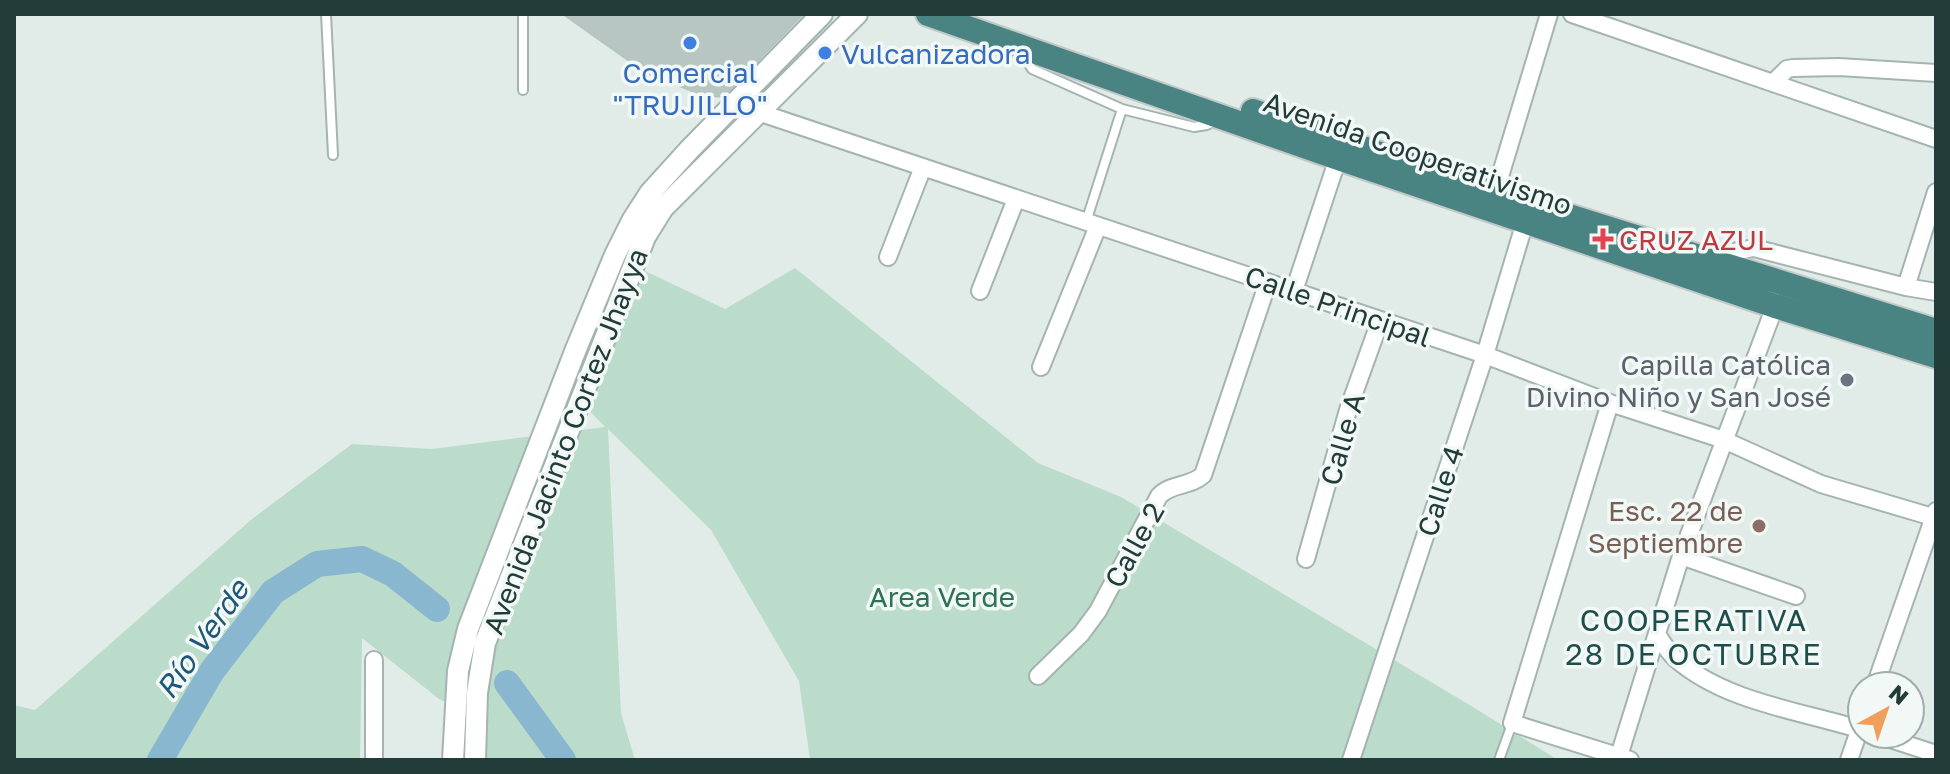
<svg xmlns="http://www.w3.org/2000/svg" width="1950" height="774" font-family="'Golos Text',sans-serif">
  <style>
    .green { fill: #bbdcca }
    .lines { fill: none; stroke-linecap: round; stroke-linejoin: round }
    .river { stroke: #8ab7d0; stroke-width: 26 }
    .building { fill: #b7c6c3; stroke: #b4c5c1; stroke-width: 2 }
    .service-casing { stroke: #a4b4b1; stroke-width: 12 }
    .minor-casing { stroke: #a4b4b1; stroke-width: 20 }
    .tertiary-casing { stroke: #a4b4b1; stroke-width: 24 }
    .trunk-casing { stroke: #c1c8c8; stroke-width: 28 }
    .service { stroke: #fff; stroke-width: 8 }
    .minor { stroke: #fff; stroke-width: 16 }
    .tertiary { stroke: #fff; stroke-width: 20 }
    .trunk { stroke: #4a8482; stroke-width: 24 }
    .shop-dot { fill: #3f7fe0; stroke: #f2f8f6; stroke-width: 3 }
    .health-dot { fill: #e0444e; stroke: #f2f8f6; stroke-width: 3 }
    .worship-dot { fill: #6b7280; stroke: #f2f8f6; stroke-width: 3 }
    .education-dot { fill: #8d6e63; stroke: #f2f8f6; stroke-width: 3 }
    .labels { text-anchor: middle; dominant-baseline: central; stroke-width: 7; stroke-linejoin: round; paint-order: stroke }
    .shop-label { font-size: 28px; fill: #366cbe; stroke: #f2f8f6; text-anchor: start }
    .street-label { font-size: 28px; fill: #223c3a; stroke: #f2f8f6 }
    .health-label { font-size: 28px; fill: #be3a42; stroke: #f2f8f6; text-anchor: start }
    .worship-label { font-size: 28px; fill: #5b616d; stroke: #f2f8f6; text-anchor: end }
    .education-label { font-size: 28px; fill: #785e54; stroke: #f2f8f6; text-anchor: end }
    .park-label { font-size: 28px; fill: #2d7256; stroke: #f2f8f6 }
    .neighbourhood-label { font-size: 30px; letter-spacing: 2px; fill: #1e4e4c; stroke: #f2f8f6 }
    .water-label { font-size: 30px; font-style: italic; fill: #1d5677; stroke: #f2f8f6 }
  </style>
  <rect width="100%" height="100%" fill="#e1ece9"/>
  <path class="green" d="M795,268l243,195 83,34 352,210 85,53h-748l-11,-79 -88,-151 -103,-101 13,284 14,47h-150l1,-40 -47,-21 -77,-61 -2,122h-346v-55l21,5 217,-191 100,-75 80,5 173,-22 -18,-19 54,-139 84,40z"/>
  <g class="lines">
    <path class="river" d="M507,683l56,77
      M160,760l52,-89 61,-79 44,-28 45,-5 31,15 44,35"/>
  </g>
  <path class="building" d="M563,14h240l-80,83 -21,-2 -57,-23z"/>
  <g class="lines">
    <defs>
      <path id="service" d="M326,14l7,141
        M1022,53l10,16 90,40 72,18 13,-2 8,-4
        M523,90v-76
        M1086,222l36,-113
        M1499,760l13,-36"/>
      <path id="minor" d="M1572,14l364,125
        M1773,83l14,-14 6,-1 46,-1 97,6
        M740,96l18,16 727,243 125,48 114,37 97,44 115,34
        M1495,193l54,-179
        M888,257l35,-90
        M1706,257l48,-9 152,39 30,-95
        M1906,287l30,5
        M980,291l36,-92
        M1294,291l44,-133
        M1041,367l57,-141
        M1610,403l-98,320 118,37
        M1681,556l115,40
        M1306,559l42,-149 32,-89
        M1657,634c5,8 11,18 19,25 49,43 125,52 186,71
        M1038,676l43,-42 17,-23 61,-115c12,-13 31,-9 44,-21l65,-193
        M1875,686l61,-175
        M1875,734l61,20
        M1619,756l62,-200 94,-250
        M374,760v-100
        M1351,760l134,-405 40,-133
        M1849,760l13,-38"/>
      <path id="tertiary" d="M453,760l5,-89 10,-42 108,-280 39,-94 17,-34 18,-28 39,-43 133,-136
        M475,760l2,-67 8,-50 160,-406 18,-29 194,-194"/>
      <path id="trunk" d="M928,14l410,144 437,148 161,50
        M1253,111l242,82 441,138"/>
    </defs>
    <use href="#service" class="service-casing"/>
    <use href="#minor" class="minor-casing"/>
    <use href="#tertiary" class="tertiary-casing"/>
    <use href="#trunk" class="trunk-casing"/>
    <use href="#service" class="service"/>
    <use href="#minor" class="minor"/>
    <use href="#tertiary" class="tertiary"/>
    <use href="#trunk" class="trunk"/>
  </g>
  <g class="shop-dot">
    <circle cx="690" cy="43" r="8"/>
    <circle cx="825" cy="53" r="8"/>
  </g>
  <path class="health-dot" d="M1599 227h8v8h8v8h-8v8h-8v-8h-8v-8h8z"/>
  <circle class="worship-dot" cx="1847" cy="380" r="8"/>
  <circle class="education-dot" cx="1759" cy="526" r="8"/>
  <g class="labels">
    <g class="shop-label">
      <text x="841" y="53">Vulcanizadora</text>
      <text x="690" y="72" text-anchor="middle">Comercial<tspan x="690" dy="32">"TRUJILLO"</tspan></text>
    </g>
    <g class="street-label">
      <text transform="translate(1418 153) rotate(19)">Avenida Cooperativismo</text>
      <text transform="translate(1338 306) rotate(19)">Calle Principal</text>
      <text transform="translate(1342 439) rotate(-74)">Calle A</text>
      <text transform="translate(565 441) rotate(-69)">Avenida Jacinto Cortez Jhayya</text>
      <text transform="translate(1440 491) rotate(-72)">Calle 4</text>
      <text transform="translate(1134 545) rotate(-61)">Calle 2</text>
    </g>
    <g class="health-label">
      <text x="1619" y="239">CRUZ AZUL</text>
    </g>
    <g class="worship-label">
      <text x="1831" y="364">Capilla Católica<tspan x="1831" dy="32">Divino Niño y San José</tspan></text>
    </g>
    <g class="education-label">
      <text x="1743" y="510">Esc. 22 de<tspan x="1743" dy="32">Septiembre</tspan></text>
    </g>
    <g class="park-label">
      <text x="942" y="596">Area Verde</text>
    </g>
    <g class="neighbourhood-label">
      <text x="1694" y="620">COOPERATIVA<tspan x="1694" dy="34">28 DE OCTUBRE</tspan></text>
    </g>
    <g class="water-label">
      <text transform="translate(202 639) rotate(-55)">Río Verde</text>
    </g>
  </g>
  <rect width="1950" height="774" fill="none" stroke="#223c3a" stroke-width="32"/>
  <g transform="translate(1886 710) rotate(40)"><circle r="38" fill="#f2f8f6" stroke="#9fadab" stroke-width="2"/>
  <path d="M0-6L14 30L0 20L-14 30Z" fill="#ef9e5c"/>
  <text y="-12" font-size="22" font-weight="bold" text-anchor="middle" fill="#223c3a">N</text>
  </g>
</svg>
